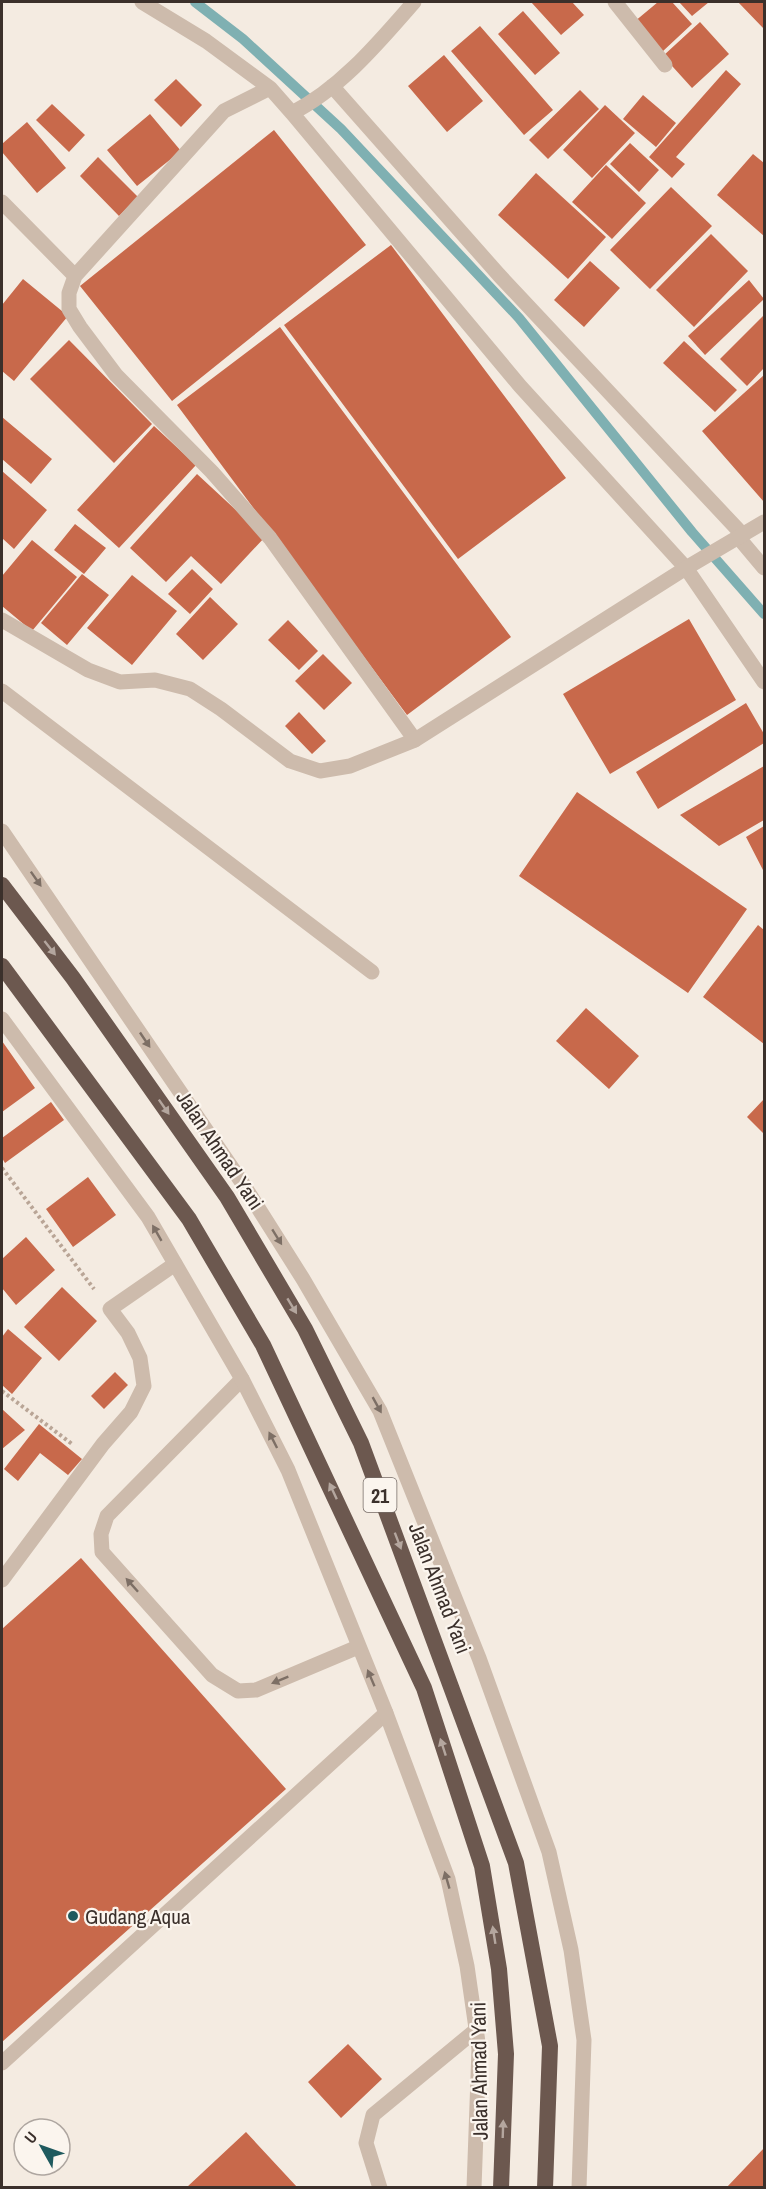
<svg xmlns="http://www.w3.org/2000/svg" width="766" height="2189" font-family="'Archivo Narrow',sans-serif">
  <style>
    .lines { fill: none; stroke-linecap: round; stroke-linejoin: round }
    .stream { stroke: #7fb0b2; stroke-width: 10 }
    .building { fill: #c8694b }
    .path { stroke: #b9a596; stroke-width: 4; stroke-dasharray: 3 3; stroke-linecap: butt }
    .service { stroke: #cdbbac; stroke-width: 15 }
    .minor { stroke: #cdbbac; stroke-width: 15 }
    .tertiary { stroke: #cdbbac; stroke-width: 15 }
    .trunk { stroke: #6c584f; stroke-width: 16 }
    .oneway { fill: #7d6f65 }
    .oneway2 { fill: #b4a69e }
    .poi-dot { fill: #1f5a5e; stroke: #fbf5ee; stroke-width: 2 }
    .labels { text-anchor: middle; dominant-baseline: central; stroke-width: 4.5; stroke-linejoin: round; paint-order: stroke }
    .shield { fill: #fbf5ee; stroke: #756b66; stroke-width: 1.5 }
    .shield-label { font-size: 20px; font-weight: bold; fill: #3b302b }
    .street-label { font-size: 21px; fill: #3b302b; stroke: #fbf5ee }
    .poi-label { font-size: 21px; fill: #3b302b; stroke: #fbf5ee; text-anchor: start }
  </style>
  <rect width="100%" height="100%" fill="#f4ebe1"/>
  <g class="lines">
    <path class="stream" d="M195,2l48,37 98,90 178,189 173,214 72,82"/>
  </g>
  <path class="building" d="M531,2h41l12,13 -23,20z
    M658,2h14l20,22 -30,28 -28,-30z
    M679,2h30l-17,14z
    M738,2h26v27z
    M523,11l37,42 -25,22 -37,-41z
    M700,22l29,32 -37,34 -29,-32z
    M480,26l73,84 -29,25 -73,-84z
    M444,55l39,46 -36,31 -39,-46z
    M726,70l15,14 -65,73 9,7 -13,14 -23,-21z
    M176,79l26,26 -21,22 -27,-27z
    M580,90l19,19 -51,50 -19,-19z
    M643,95l33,28 -20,24 -33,-28z
    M52,104l33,31 -16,17 -33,-32z
    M605,105l30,28 -43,45 -29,-28z
    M150,114l31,37 -44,35 -30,-36z
    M27,122l39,46 -29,25 -35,-41v-8z
    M274,130l92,115 -194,156 -92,-115z
    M630,143l29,27 -20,22 -29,-28z
    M753,154l11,9v73l-47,-41z
    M98,157l40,40 -19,19 -39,-40z
    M606,165l40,38 -34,36 -40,-37z
    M536,173l70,64 -38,42 -70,-64z
    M671,187l41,39 -62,63 -40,-39z
    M711,234l37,37 -54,56 -38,-37z
    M391,245l175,233 -108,81 -174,-234z
    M590,261l30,27 -36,39 -30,-27z
    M23,279l45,37 -54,65 -12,-10v-66z
    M749,280l15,19 -59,56 -17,-19z
    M764,315v53l-17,18 -27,-27z
    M280,327l231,310 -104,78 -230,-310z
    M69,340l83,84 -38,39 -84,-84z
    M684,341l53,49 -22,22 -52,-49z
    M764,375v127l-62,-71z
    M2,417l50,42 -21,25 -29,-25z
    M154,426l42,39 -77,83 -42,-38z
    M2,471l45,39 -33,39 -12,-11z
    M197,474l68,63 -44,47 -30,-28 -25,26 -36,-34z
    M75,524l31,24 -22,26 -30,-24z
    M32,540l45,37 -45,54 -30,-25v-30z
    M192,569l21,20 -23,25 -22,-20z
    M82,574l27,21 -42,50 -26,-22z
    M132,575l45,36 -45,54 -45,-37z
    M210,597l28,27 -35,36 -27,-26z
    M689,619l47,81 -126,74 -47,-80z
    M288,620l30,31 -19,19 -31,-30z
    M323,654l29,29 -28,27 -29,-29z
    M746,703l18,31v9l-106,66 -22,-37z
    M299,712l27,29 -14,13 -27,-28z
    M764,766v54l-45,26 -39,-31z
    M577,792l170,117 -59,84 -169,-117z
    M764,826v46l-18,-35z
    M758,925l6,5v114l-61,-47z
    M586,1008l53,48 -30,33 -53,-48z
    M2,1041l33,47 -33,24z
    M764,1099v35l-17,-17z
    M51,1102l13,18 -59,43 -3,-5v-20z
    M88,1177l28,38 -43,32 -27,-38z
    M26,1237l29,33 -39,35 -14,-17v-29z
    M62,1287l35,34 -38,40 -35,-34z
    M8,1329l34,29 -30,36 -10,-9v-48z
    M115,1372l13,13 -24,24 -13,-13z
    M2,1409l23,21 -23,19z
    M39,1424l43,35 -14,16 -28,-22 -22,28 -14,-12z
    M81,1558l205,231 -284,253v-413z
    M348,2044l34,35 -41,39 -33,-36z
    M246,2132l51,55h-110z
    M764,2148v39h-37z"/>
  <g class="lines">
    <path class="path" d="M2,1168l92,121
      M2,1391l70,53"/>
    <path class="service" d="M738,537l26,31
      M2,691l370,281
      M242,1379l-135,137 -6,18 1,18 110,123 26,16 18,-1 102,-43
      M380,2188l-14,-45 7,-28 103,-85"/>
    <path class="minor" d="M142,2l64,39 64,47
      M414,2c-35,40 -73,86 -122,111l-22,-25 -46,23 -149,165 -6,17v16l11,18 36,48 96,97 58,66 145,202
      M615,2l50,63
      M332,86l167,189 243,259
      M292,113l228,273 166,182 78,114
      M2,202l73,74
      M2,1580l101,-136 28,-32 13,-26 -4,-28 -12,-25 -18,-24 65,-45
      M2,2063l384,-350"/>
    <path class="tertiary" d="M2,620l86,50 32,12 35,-2 35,9 31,20 69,52 30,10 30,-5 65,-26 271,-172 78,-46
      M2,831l241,353 60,95 77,132 99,247 70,194 22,98 13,90 -5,148
      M2,1019l146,198 94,162 46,91 98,243 62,166 19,87 12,83 -5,139"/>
    <path class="trunk" d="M2,885l71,93 154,219 78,132 56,114 155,420 34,183 -5,142
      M2,966l187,253 74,126 161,343 58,178 17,103 7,85 -5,134"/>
  </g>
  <defs><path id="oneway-solid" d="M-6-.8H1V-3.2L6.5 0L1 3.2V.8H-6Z" transform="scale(1.5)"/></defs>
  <g class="oneway">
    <use href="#oneway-solid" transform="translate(36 879) rotate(55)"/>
    <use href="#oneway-solid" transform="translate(145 1040) rotate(56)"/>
    <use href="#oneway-solid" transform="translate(157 1233) rotate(-120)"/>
    <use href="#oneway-solid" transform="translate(277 1237) rotate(58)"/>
    <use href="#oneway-solid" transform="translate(377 1405) rotate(61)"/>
    <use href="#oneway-solid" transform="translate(273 1440) rotate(-117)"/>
    <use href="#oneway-solid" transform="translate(132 1585) rotate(-132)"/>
    <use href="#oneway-solid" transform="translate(371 1678) rotate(-113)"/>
    <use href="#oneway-solid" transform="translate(280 1680) rotate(158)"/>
    <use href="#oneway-solid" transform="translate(447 1880) rotate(-106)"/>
  </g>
  <g class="oneway2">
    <use href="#oneway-solid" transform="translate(50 948) rotate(52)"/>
    <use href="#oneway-solid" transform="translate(164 1107) rotate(55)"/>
    <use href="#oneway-solid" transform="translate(292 1306) rotate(59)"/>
    <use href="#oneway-solid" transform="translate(333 1491) rotate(-115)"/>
    <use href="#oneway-solid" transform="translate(398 1541) rotate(69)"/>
    <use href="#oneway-solid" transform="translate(443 1747) rotate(-108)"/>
    <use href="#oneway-solid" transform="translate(494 1935) rotate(-99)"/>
    <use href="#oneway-solid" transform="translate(503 2129) rotate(-88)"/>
  </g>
  <circle class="poi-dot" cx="73" cy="1916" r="6"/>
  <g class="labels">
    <rect class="shield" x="363.5" y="1478" width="33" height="34" rx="4.5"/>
    <g class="shield-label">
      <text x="380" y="1495">21</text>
    </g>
    <g class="street-label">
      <text transform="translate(220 1150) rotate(56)">Jalan Ahmad Yani</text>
      <text transform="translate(440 1588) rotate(69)">Jalan Ahmad Yani</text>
      <text transform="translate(479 2071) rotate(-91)">Jalan Ahmad Yani</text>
    </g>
    <g class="poi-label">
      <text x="85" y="1916">Gudang Aqua</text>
    </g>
  </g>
  <rect width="766" height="2189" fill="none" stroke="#3b302b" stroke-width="6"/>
  <g transform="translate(42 2147) rotate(310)"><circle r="28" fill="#fbf5ee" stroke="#aea6a0" stroke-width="1.5"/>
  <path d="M0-4.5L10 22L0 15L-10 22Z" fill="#1f5a5e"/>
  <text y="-9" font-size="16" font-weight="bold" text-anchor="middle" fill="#3b302b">U</text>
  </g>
</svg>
